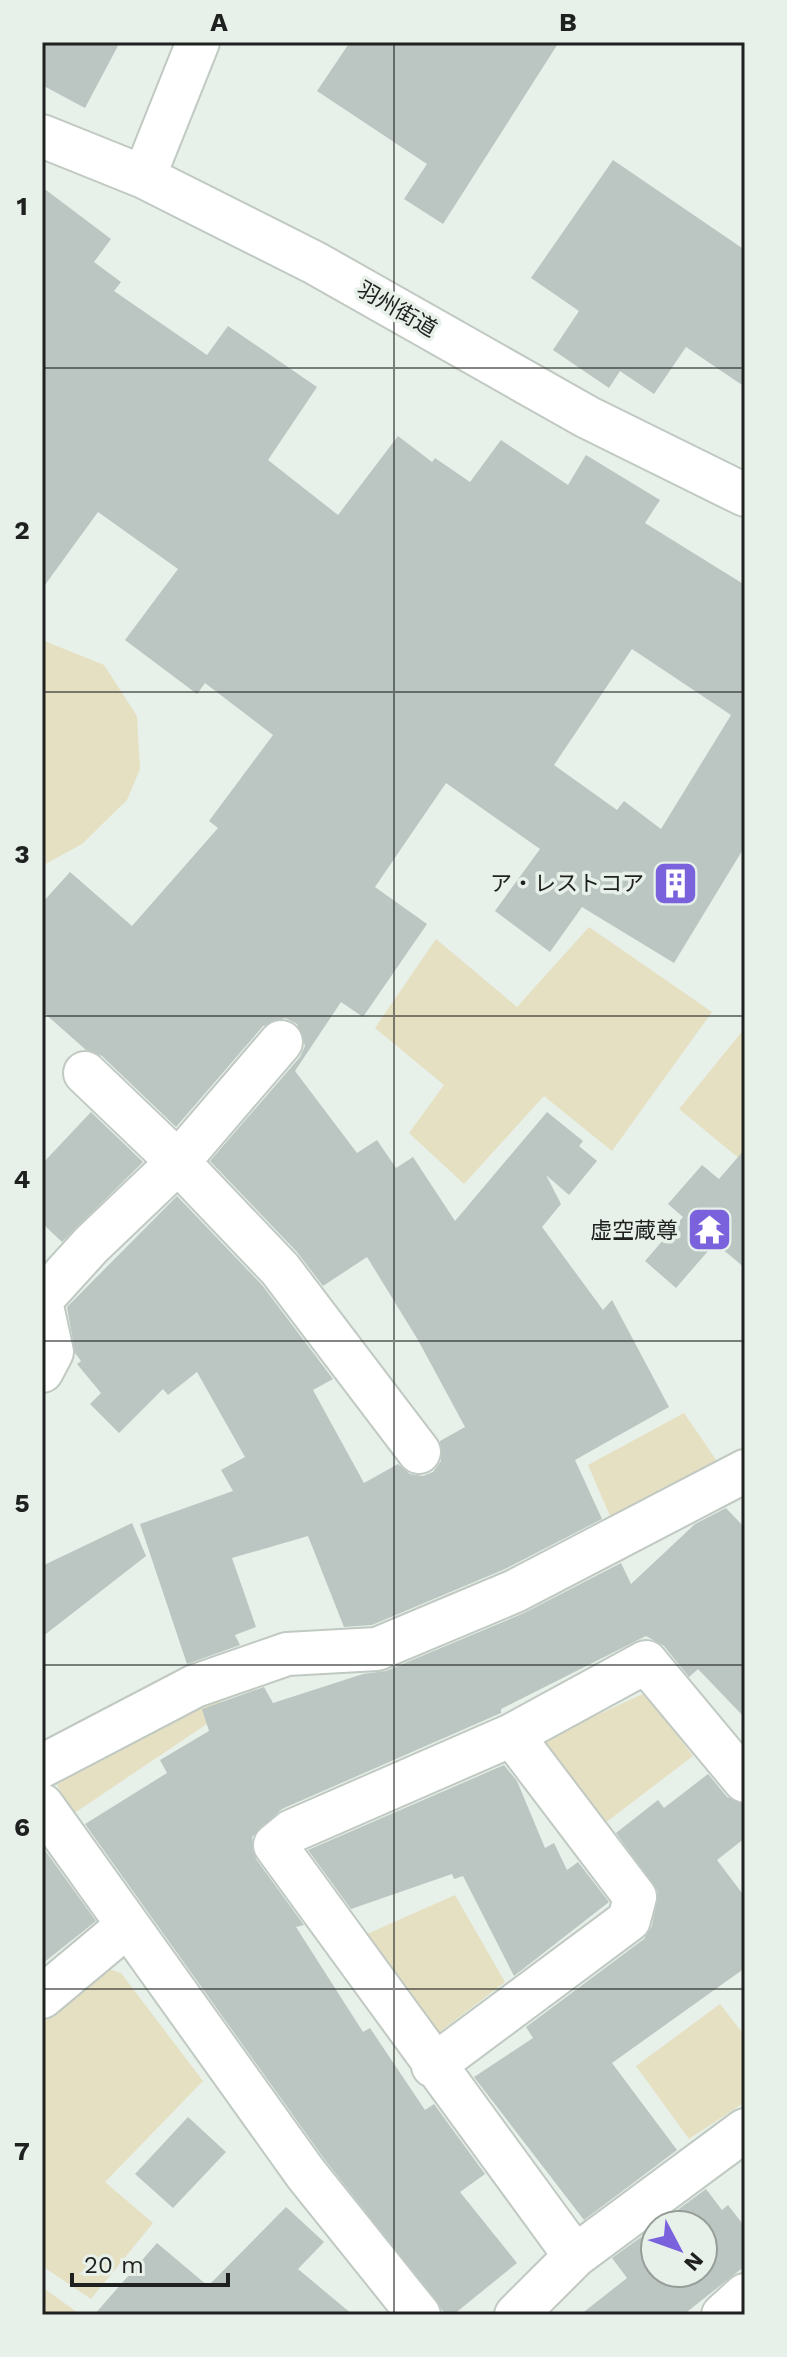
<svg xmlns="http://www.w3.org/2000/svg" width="787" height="2357" font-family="'Work Sans','Noto Sans JP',sans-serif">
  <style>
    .green { fill: #e6e0c2 }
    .building { fill: #bbc6c3; fill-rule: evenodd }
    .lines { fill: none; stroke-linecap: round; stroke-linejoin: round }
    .minor-casing { stroke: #c0c9c2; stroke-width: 46 }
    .minor { stroke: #fff; stroke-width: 42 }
    .grid { fill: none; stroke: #1e211f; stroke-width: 2; stroke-opacity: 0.55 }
    .labels { text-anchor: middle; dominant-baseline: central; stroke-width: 7; stroke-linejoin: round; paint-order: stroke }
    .street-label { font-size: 22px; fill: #1e211f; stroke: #e7f0e9 }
    .poi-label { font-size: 22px; fill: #1e211f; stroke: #e7f0e9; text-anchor: end }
    .neatline { fill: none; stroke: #1e211f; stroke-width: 3 }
    .grid-label { font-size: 26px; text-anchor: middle; font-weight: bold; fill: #1e211f }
  </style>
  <rect width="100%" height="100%" fill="#e7f0e9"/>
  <path class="green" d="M42,640l62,25 33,51 3,53 -13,31 -45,44 -40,22z
    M589,927l123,85 -100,139 -68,-55 -80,88 -55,-51 35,-48 -69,-57 61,-89 81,68z
    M745,1028v126l-4,6 -62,-51z
    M684,1413l35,51 -109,52 -22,-51z
    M645,1693l48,63 -88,67 -67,-81z
    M218,1694l8,17 -153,103 -17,-31 123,-73z
    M455,1895l50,87 -73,56 -65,-104z
    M109,1969l12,4 82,108 -98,101 48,41 -62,76 -49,-33v-246z
    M720,2004l25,32v66l-56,37 -53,-73z
    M42,2287l35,25 -2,3h-33z"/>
  <path class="building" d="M42,42h78l-35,66 -43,-23z
    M350,42h209l-116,182 -39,-25 23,-35 -110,-73z
    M613,160l132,90v137l-59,-40 -32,47 -34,-23 -11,17 -56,-38 26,-39 -48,-33z
    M42,187l69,52 -17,23 27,20 -7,9 93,64 21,-29 89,61 -49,73 70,55 60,-79 34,26 3,-4 35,24 31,-42 67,45 18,-30 74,45 -15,23 100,62v261l-71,117 -92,-56 -32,45 -55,-41 45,-62 -94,-66 -71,104 52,37 -64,93 -22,-15 -46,69 62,82 20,-13 19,28 17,-11 42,64 92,-109 36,29 -4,5 18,15 -28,34 -23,-20 15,29 -19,23 61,83 9,-10 57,107 -94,53 27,59 -97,50 -133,56 -28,2 -36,-91 -76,22 24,69 -21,8 5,10 -53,19 -47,-140 93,-33 -12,-21 24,-13 -48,-85 -29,23 -5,-6 -44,44 -29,-29 11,-11 -24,-29 4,-3 -6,-8 -8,-46 110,-111 85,89 71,94 -20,11 51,93 34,-19 12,10 13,2 10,-4 8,-11 -1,-20 25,-14 -47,-87 -51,-83 -44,29 -26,-34 -87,-91 90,-104 5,-11 -8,-22 -12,-6 -22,8 -87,101 -74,-71 -16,-6 -44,-39v-108l28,-31 62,54 86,-98 -9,-7 64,-86 -68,-52 -8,11 -72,-54 53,-71 -80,-57 -56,77zM632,649l99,66 -70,114 -37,-28 -7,9 -63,-45z
    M91,1112l52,50 -81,80 -20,-19v-59z
    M745,1149v119l-30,-25 -39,45 -31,-27 38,-44 -15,-13 34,-39 17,14z
    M726,1508l19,20v190l-47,-49 -9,8 -25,-31 -18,-10 -145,73v4l-219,96 -30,28 4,22 48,66 -8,2 67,105 7,-4 55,82 9,-6 51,70 -25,18 57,71 -64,52h-7l-121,-155 -240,-336 82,-51 -7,-13 49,-29 -7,-22 3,-1 59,-21 9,16 90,-29 23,-3 138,-58 97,-50 10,21 64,-60z
    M132,1523l14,33 -104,81v-71z
    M504,1765l13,16 28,67 9,-5 13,27 11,-8 31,40 -95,74 -51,-100 -9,3 -2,-5 -101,35 -43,-59z
    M708,1774l19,23 18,7v34l-28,22 28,37v71l-133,95 65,87 -93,70 -110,-143 59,-39 -7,-11 118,-88 8,-13 6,-34 -42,-59 42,-33 6,8z
    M44,1849l52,72 -54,43v-114z
    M188,2117l38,35 -53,56 -38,-34z
    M706,2189l16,21 6,-5 17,22v39l-62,49h-103l47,-37 -15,-20 43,-31v46h48v-48h-46z
    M286,2207l38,35 -26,27 55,46h-259l63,-72 51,43z"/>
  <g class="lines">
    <defs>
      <path id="minor" d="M42,136l102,41 171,86 272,154 158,78
        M144,177l54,-135
        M85,1073l93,89 102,107 139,183
        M42,1299l49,-54 87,-83 103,-120
        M42,1306l10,46 -10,19
        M42,1766l153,-80 92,-32 90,-5 138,-58 230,-120
        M42,1805l264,369 113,141
        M42,1997l85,-71
        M433,2066l196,-146 6,-23 -123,-162
        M575,2256l-300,-411 17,-14 220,-96 134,-73 99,119
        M516,2315l59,-59 170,-126
        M723,2315l22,-20"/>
    </defs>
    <use href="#minor" class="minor-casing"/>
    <use href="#minor" class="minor"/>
  </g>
  <path class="grid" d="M394,42v2273M42,368h703M42,692h703M42,1016h703M42,1341h703M42,1665h703M42,1989h703"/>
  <defs>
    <symbol id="building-square" viewBox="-11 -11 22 22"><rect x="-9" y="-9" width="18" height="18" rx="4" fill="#7b62dd" stroke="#e7f0e9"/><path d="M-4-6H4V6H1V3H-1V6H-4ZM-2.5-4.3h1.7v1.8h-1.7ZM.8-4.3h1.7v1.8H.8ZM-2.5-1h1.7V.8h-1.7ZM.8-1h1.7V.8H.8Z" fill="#fff"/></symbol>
    <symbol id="temple-square" viewBox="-11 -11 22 22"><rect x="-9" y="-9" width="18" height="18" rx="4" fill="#7b62dd" stroke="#e7f0e9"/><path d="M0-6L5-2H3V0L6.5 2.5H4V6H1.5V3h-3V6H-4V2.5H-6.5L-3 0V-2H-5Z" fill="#fff"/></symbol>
  </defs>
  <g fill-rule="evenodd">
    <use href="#building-square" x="650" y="858" width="51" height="51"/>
    <use href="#temple-square" x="684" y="1204" width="51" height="51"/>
  </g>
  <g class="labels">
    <g class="street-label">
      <text transform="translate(397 309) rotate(30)">羽州街道</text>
    </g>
    <g class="poi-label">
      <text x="644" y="883">ア・レストコア</text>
      <text x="678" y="1230">虚空蔵尊</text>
    </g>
  </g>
  <rect width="787" height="2357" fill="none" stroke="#e7f0e9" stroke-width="88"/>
  <g transform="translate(679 2249) rotate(131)"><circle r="38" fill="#e7f0e9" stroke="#979d98" stroke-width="2"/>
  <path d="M0-6L14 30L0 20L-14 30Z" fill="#7b62dd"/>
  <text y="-12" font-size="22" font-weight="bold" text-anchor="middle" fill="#1e211f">N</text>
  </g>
  <path d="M72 2273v12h156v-12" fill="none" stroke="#1e211f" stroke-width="4"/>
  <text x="84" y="2273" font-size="24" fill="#1e211f" stroke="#e7f0e9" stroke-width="6" paint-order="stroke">20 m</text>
  <rect x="44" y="44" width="699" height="2269" class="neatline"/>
  <g class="grid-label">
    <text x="219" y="31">A</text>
    <text x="568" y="31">B</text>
    <text x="22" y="215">1</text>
    <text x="22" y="539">2</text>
    <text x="22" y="863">3</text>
    <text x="22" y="1188">4</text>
    <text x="22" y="1512">5</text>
    <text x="22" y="1836">6</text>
    <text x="22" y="2160">7</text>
  </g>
</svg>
